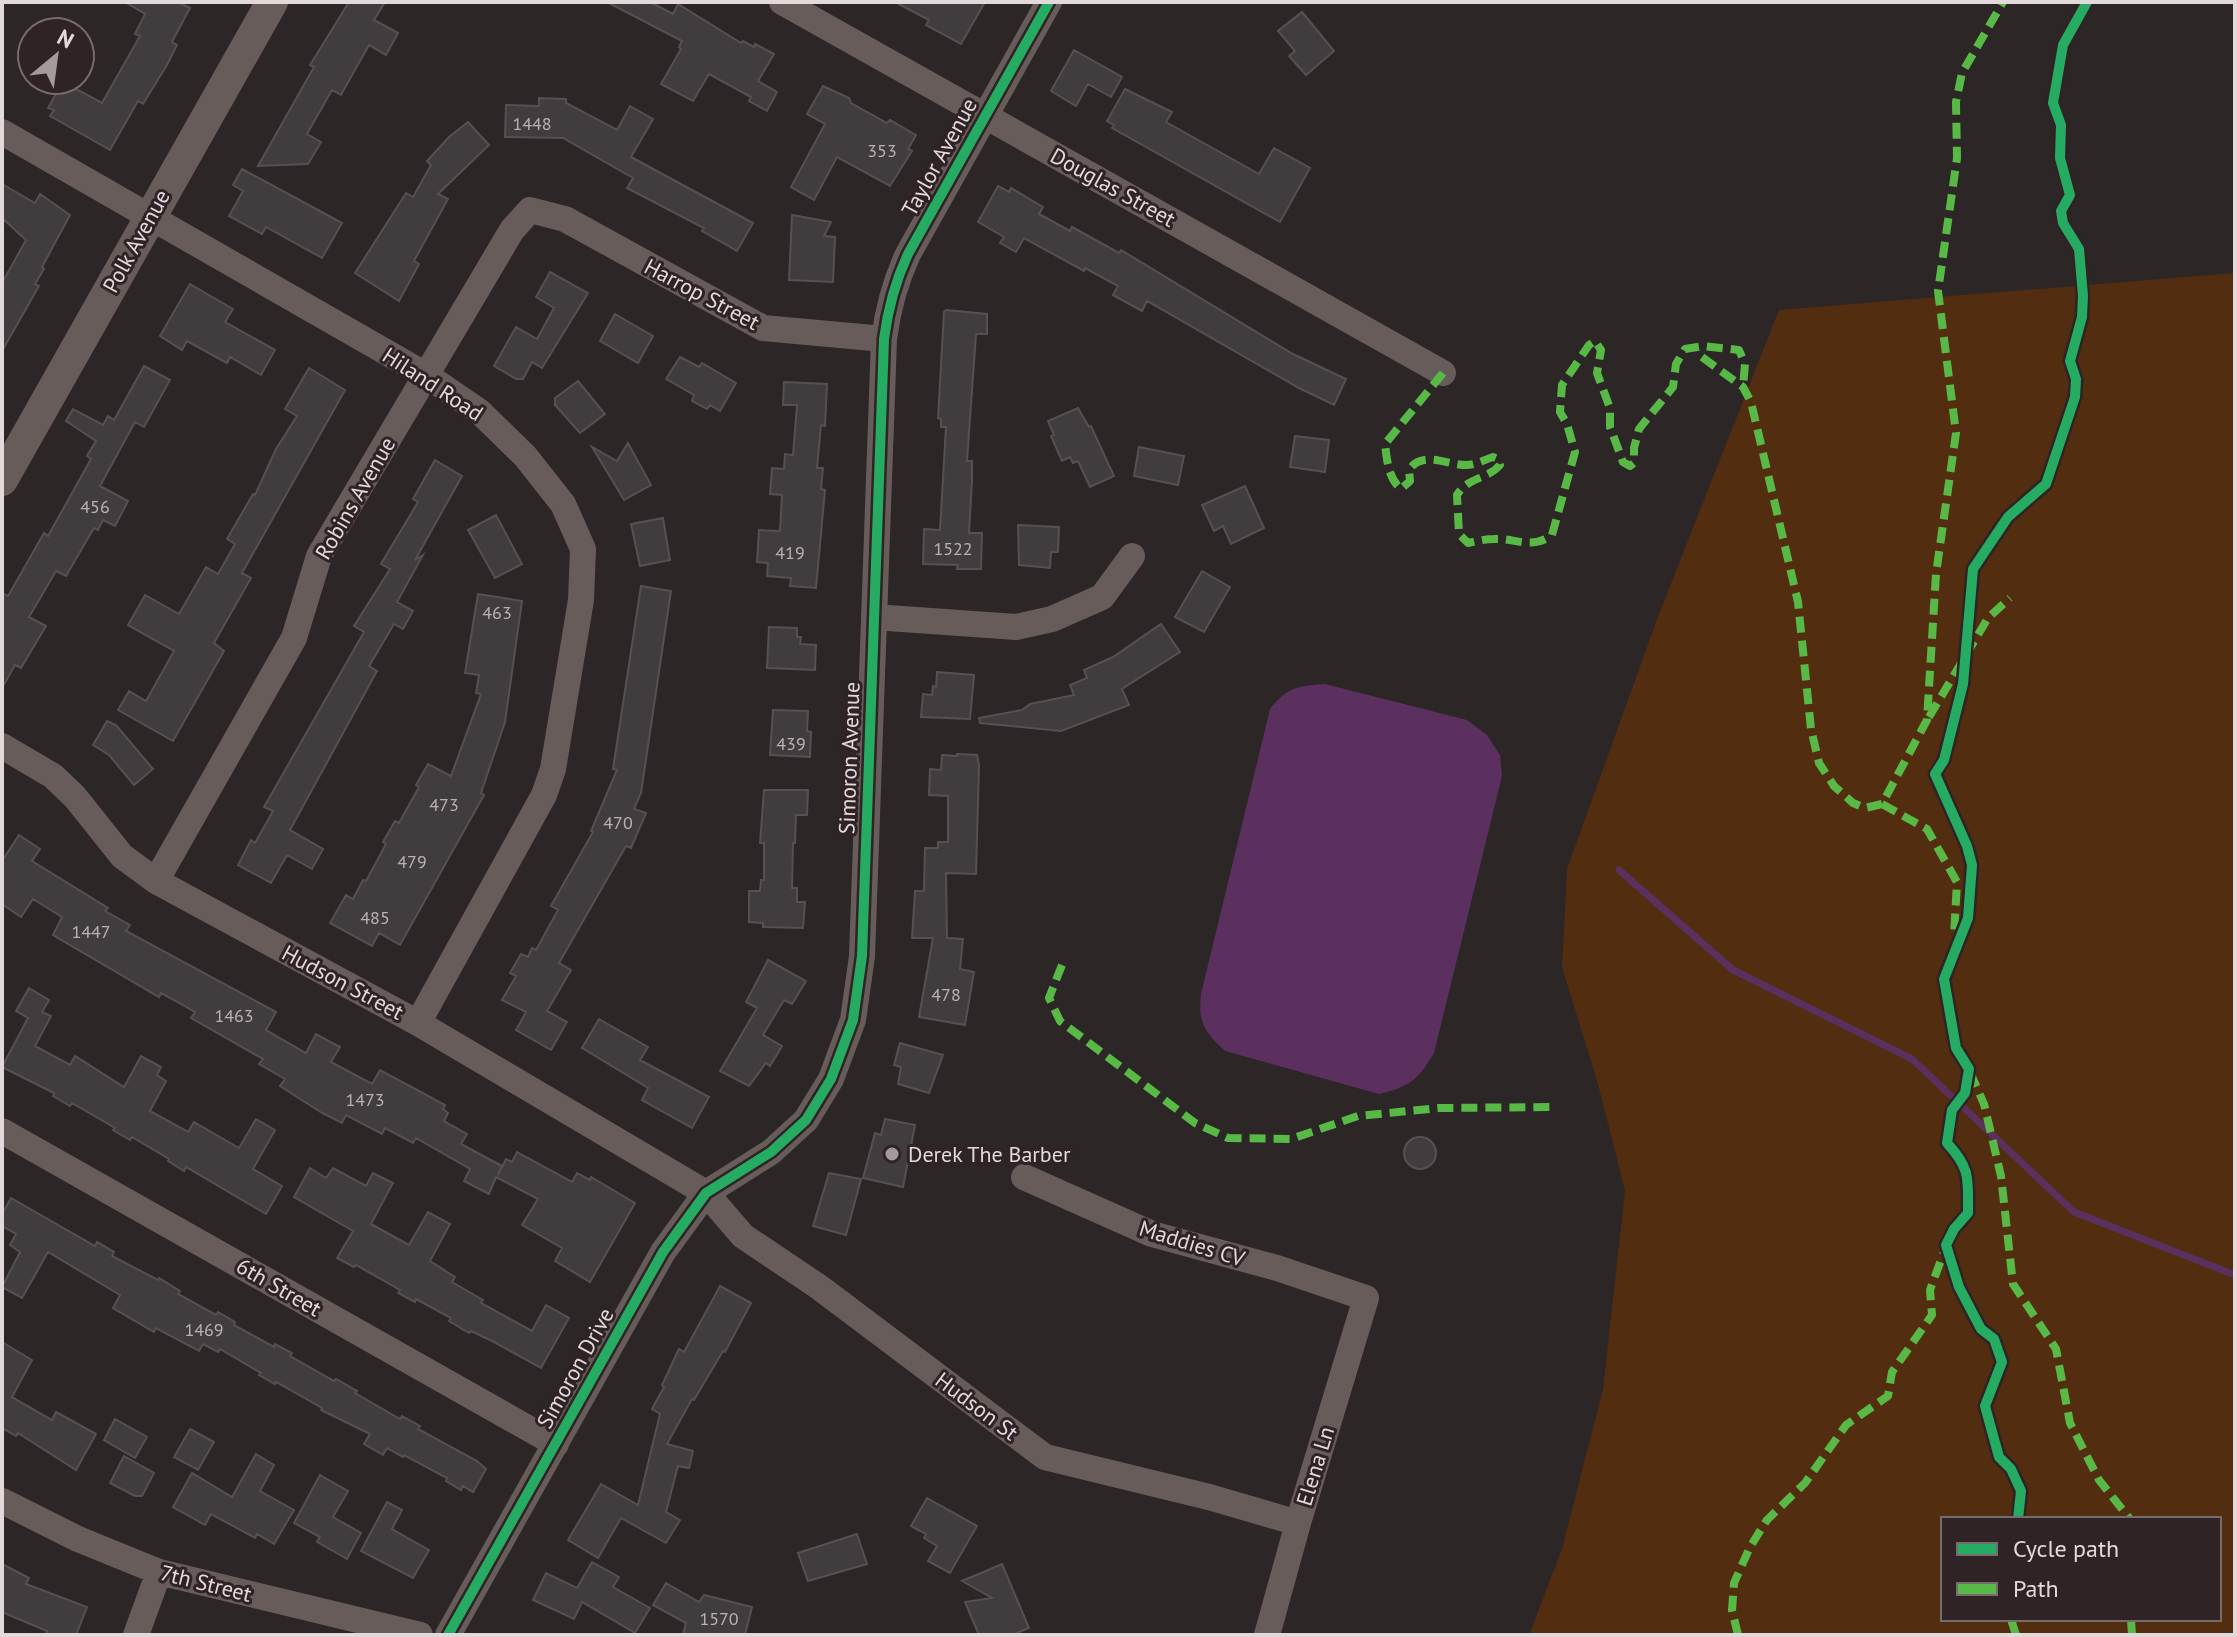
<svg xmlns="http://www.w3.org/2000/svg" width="2237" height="1637" font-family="'PT Sans',sans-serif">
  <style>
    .green { fill: #532d0f; fill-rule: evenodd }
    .water { fill: #5b305f }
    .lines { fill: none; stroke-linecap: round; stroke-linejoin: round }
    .stream { stroke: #5b305f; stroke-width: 7 }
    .building { fill: #413d3e; stroke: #565052; stroke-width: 2 }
    .minor { stroke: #685c5b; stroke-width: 26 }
    .tertiary { stroke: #685c5b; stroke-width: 32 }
    .quiet { stroke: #58b947; stroke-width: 8; stroke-dasharray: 16 8; stroke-linecap: butt }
    .cycleway-casing { stroke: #2f2325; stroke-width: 15 }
    .cycleway { stroke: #26ab63; stroke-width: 10 }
    .poi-dot { fill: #a29a9b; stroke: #2f2325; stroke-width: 3 }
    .labels { text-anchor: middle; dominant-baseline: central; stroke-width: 6; stroke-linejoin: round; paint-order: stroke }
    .number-label { font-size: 18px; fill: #b9b2b3 }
    .street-label { font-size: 22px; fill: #e1d9da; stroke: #2f2325 }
    .poi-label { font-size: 22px; fill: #e1d9da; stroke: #2f2325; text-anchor: start }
  </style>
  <rect width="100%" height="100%" fill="#2c2627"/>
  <path class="green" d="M2235,273v1362h-706l33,-86 41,-160 22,-198 -27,-107 -36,-117 5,-98 92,-255 120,-304zM1943,1519h276v100h-276z"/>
  <path class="water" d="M1325,684l142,36 20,15 13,20 2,21 -68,277c-16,27 -25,34 -55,41l-154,-43c-21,-19 -27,-29 -24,-57l69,-285c17,-22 28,-23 55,-25z"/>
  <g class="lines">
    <path class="stream" d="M1619,870l114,100 179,89 162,153 161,63"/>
  </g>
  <path class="building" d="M125,2h53l12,6 -18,34 5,3 -10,20 -24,39 -5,-3 -28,49 -60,-34 4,-6 -6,-2 10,-18 6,3 5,-8 33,18 38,-67 -5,-2 10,-20z
    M349,2h36l-11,18 24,13 -12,22 -17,-10 -28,50 -9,-5 -25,44 14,8 -13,22 -50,2 56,-99 -4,-2z
    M607,2h43l23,12 5,-10 63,39 2,-2 11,6 1,-3 19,10 -16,27 19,11 -10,19 -18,-10 2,-4 -42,-23 -16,27 -32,-17 20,-35 -2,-2 3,-6z
    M895,2h90l-24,42 -35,-19 3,-5z
    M1302,12l32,39 -28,24 -17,-19 6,-5 -17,-20z
    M1074,50l48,27 -11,20 -23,-13 -12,22 -25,-15z
    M823,86l26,12 2,5 36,20 3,-3 26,15 -8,14 4,2 -22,35 -53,-29 -23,43 -23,-13 34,-63 -18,-10z
    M1125,89l47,23 -6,10 93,52 15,-26 36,20 -30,54 -168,-94 2,-3 -7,-4z
    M539,98l27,1v4l51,27 13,-24 23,13 -22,38 122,66 -16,28 -35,-20 2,-3 -77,-40 6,-10 -70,-40 -58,-1 1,-32 33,1z
    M468,122l21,23 -51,49 10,5 -34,62 5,3 -20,37 -44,-28 51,-80 7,4 18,-32 -4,-4 22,-24z
    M242,169l100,54 -20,35 -56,-31 -4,7 -33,-18 14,-25 -10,-6z
    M2,184l33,19 5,-9 30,21 -28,52 2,2 -9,15 4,2 -37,65v-68l24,-43 -24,-22z
    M998,186l11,6 2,-4 32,19 -4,7 31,17 2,-4 47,26 2,-3 172,104 53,25 -12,26 -35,-17 -152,-87 -5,10 -29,-16 5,-9 -33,-18 -1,3 -60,-33 -8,14 -16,-9 4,-6 -26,-15z
    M792,215l39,7 -7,14 11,1 -2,45 -44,-2z
    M550,272l38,21 -46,75 -10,-6 -9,17h-7l-22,-13 22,-39 21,12 17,-31 -18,-11z
    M190,284l43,25 -8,13 50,28 -14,25 -31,-18 -3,6 -40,-22 -5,9 -22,-14z
    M946,310l41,4v20h-11l-9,127h5v19l-3,53h13l-1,36h-24l1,-4 -35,-1 1,-35 16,1 6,-103h-5v-8l-3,-1 6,-106z
    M615,314l38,22 -15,27 -38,-22z
    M680,357l19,10 3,-4 34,20 -16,28 -10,-6 -3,4 -15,-8 2,-6 -28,-16z
    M144,366l26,14 -26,47 -9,-5 -35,64 28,15 -13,25 -12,-6 -5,10 -4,-2 -28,48 -10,-5 -27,46 17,9 -25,42 -6,-3 -13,23v-95l6,3 36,-63 4,3 43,-77 -4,-3 9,-15 -30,-20 7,-12 30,16 5,-9 6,4z
    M309,368l36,22 -103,183 9,5 -37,65 10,8 -51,90 -55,-31 11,-19 17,10 28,-50 -46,-26 17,-30 34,19 27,-47 12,7 17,-30 -8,-5 26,-45 2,1 21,-46 21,-33 -12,-7z
    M578,381l27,33 -25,19 -25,-28v-7z
    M784,382l43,2 -2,42 -4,-1 -4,43h6l-2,21 4,1 -9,98 -26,-2 1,-8 -24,-2 1,-13 -11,-1 2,-32 21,1 2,-36 -12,-1 2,-26 12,1 1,-15 8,1 4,-50h-14z
    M1078,408l11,19 2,-1 23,50 -24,11 -12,-26 -5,2 -3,-6 -8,4 -11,-25 3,-1 -6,-14z
    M1295,436l34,4 -4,32 -35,-5z
    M628,443l23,42 -27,15 -32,-53 25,14z
    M1139,447l45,9 -6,29 -44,-9z
    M435,460l27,16 -47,84 8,-5 -26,47 16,9 -10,18 -9,-5 -25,42 8,5 -87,159 33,19 -11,20 -25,-14 -16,28 -33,-18 13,-25 4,3 18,-32 -9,-4 100,-175 -10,-6 36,-57 -9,-5 37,-62 -5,-3z
    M1245,486l19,42 -33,16 -8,-18 -9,5 -12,-26z
    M496,515l26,49 -27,14 -27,-48z
    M663,518l7,42 -30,6 -9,-42z
    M1018,525l41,2 -1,25h-7l-1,16 -31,-3z
    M1202,571l28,16 -26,45 -29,-15z
    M641,586l30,5 -30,202 -7,16 12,4 -15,35 -5,-2 -67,117 12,7 -24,41 20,11 -16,28 -35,-20 10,-18 -24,-12 14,-24 -6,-3 11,-19 7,3 4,-9 4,2 22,-40 -7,-4 42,-74 -2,-1 26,-61 -4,-1z
    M478,594l44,7 -17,121 -24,71 3,2 -84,150 -21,-12 -7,13 -42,-23 16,-28 7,4 10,-19 3,1 20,-37 -3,-2 12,-21 4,2 20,-36 -3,-2 12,-21 23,12 30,-82 -5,-1 3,-18 -14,-2z
    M1161,624l19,28 -58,37 7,16 -68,26 -81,-8 -1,-5 43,-8 8,-6 44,-9 -4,-10 17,-7 -3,-8 29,-13z
    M769,627l28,1v9h4l-1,7 16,1 -1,25 -48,-2z
    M937,672l37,3 -4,44 -49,-2 2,-23 9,1 1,-9 3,1z
    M773,710l35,1 -1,20 4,1 -1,25 -40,-2z
    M107,721l9,4 37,44 -19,16 -25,-30 -16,-10z
    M957,754l20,1 2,10 -3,109 -30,-1 1,65 16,1 -3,30 14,3 -9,53 -46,-8 14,-79h-21l3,-47h9l1,-43h13v-6h10v-46l-19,-1 1,-26 11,1 1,-15 15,1z
    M764,790h44l-1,25h-11l-1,28h-2l-1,45h5v14h8l-2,26 -40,-1v-4l-14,-1v-31h11l1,-11h3v-37h-4z
    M19,835l21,14 -8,12 76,47 -3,3 25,14 -4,6 150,81 -10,18 40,23 10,-19 24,13 -9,15 41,22 8,-14 65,35 -2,4 5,4 -4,8 23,13 -6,10 41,22 -4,9 8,-16 6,3 5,-10 55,30 5,-9 13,7 1,-3 44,26 -45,79 -35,-21 7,-13 -40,-23 16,-26 -42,-22 -7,17 -25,-13 6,-12 -54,-31 -3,5 -28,-15 -3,6 -36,-19 -4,8 -20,-10 -42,-27 5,-7 -26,-15 4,-5 -72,-41 4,-6 -34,-19 -2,4 -106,-62 9,-18 -29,-18 -12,18 -19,-13v-43z
    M768,960l38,21 -14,23 -8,-4 -21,35 19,11 -12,20 -4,-3 -17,23 -29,-15 37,-63 -11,-6z
    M29,988l20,12 -7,12 9,4 -16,30 35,19 5,-9 49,31 17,-31 20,11 -4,8 9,6 -16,30 38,21 6,-10 45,26 17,-29 19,11 -22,39 29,17 -16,28 -80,-47 -2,4 -16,-10 1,-2 -37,-22 -2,3 -17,-10 2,-2 -43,-25 -2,3 -17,-10 1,-3 -52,-26 26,-49 -12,-7z
    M599,1019l49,28 -8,13 69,37 -17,31 -50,-28 6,-12 -66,-40z
    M900,1043l43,12 -14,38 -31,-9 3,-17 -7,-2z
    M885,1119l30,6 -12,62 -40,-9 12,-45 6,2z
    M1404 1153a16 16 0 1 1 32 0a16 16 0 1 1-32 0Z
    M310,1168l16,10 7,-10 33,18 7,-13 20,10 -22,41 38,21 19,-33 22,12 -20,37 25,16 -3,5 31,18 -2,3 51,28 14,-26 23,13 -28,50 -47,-26 -23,-11 -2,2 -20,-12 2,-3 -35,-19 -1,3 -17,-9 2,-3 -44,-25 -2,2 -17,-9 16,-27 -59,-34z
    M829,1173l32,6 -15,56 -33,-9z
    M11,1198l84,48 2,-4 17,10 -2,4 46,24 1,-2 21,13 -2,3 38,21 2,-3 17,10 -1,3 40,22 1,-3 17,9 -2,3 44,25 2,-2 21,12 -2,2 45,26 2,-3 18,10 -2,3 59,32 9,8 -13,23 -10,-6 -2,4 -15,-9 1,-3 -43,-23 -1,2 -16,-9 -4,7 -19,-11 6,-10 -49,-24 1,-2 -46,-26 -1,2 -16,-9 2,-2 -41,-24 -2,3 -15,-8 -4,7 -43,-23 -2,4 -41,-24 7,-13 -72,-43 -26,46 -20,-11 18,-35 -10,-7 6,-11 -14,-8v-12z
    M720,1286l31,17 -26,49 -2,-1 -29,49 -2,-1 -25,45 26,7 -4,17 -11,-2 -12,46 14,8 -14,23 -45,-25 -23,40 -30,-18 33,-56 37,21 22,-91 -8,-5 12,-22 -2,-2 17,-36 5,3z
    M2,1342l30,18 -20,37 40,23 4,-8 40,22 -20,36 -58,-37 -2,3 -14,-8z
    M115,1419l32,18 -12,21 -31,-18z
    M190,1429l24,13 -16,28 -24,-13z
    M256,1454l18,11 -14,26 34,19 -20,34 -17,-10 -2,4 -44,-24 -6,11 -32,-18 19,-34 40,24z
    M124,1456l30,17 -12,23h-7l-25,-13z
    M320,1475l28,16 -15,26 28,16 -14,26 -30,-17 3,-5 -26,-14z
    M927,1498l50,28 -27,47 -22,-12 9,-15 -13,-8 2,-4 -15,-8z
    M387,1502l15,8 -10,19 37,21 -16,28 -52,-27z
    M857,1534l10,30 -59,17 -10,-28z
    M592,1562l27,15 -6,10 37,21 -15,25 -53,-31 -8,17 -41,-19 13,-27 31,15z
    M2,1564l27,14 -3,6 61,23 -11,28h-30l1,-4 -45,-19z
    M1002,1564l27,64 -17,7h-33l-14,-33 27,-4 -30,-17z
    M666,1583l33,19 5,-7 48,12 -7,28h-62l3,-12 -33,-18z"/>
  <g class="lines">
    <path class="minor" d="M782,2l661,371
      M2,132l424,243 54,37 45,44 38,48 20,45 -2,51 -28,169 -9,26 -126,228
      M874,617l142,10 36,-8 50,-22 30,-41
      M2,746l51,30 22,21 47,59 34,25 262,142 288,170 37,43 76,51 226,170 164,40 89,26
      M156,881l138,-243 25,-82 193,-326 18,-20 35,9 198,109 121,11
      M2,1131l554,313
      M1024,1177l128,57 125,34 89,30 -68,225 -31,112
      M2,1501l76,38 81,33 261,63
      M136,1635l23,-63
      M448,1635l215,-383 43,-59 65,-41 35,-32 25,-41 22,-59 9,-64 22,-617c4,-31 11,-57 24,-85l141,-252"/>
    <path class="tertiary" d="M2,480l270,-478"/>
    <path class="quiet" d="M1702,357l41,30 8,15 47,200 13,127 8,34 15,23 19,17 12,5 17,-4 45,-84 9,-146 20,-141 -18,-142 19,-133 -1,-56 6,-29 41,-71
      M1443,373l-58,71c2,16 3,34 16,45l9,-8 -1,-11c13,-20 38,-5 57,-5 9,0 18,-5 27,-8l5,2 2,6c-13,15 -31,11 -43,30l2,39 9,9c9,-2 18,-4 26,-4 22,-1 38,11 58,-4l23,-83 -8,-28 -7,-12 2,-27 27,-40 6,-4 6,9 -4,23 13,35v19l13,35 7,4 4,-3v-15l5,-19 34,-42 3,-23 9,-15 18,-3 36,4 6,14 -2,23
      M1929,717l59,-99 22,-20
      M1882,804l45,25 30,53 -3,54
      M1062,965l-13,33 11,23 135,102 33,15 63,1 67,-23 81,-8 118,-1
      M1970,1072l14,32 17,72 12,108 43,65 14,74 29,57 31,39
      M2011,1619l5,16
      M2131,1619l1,16
      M1738,1635l-6,-25 2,-27 16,-36 17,-27 38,-37 41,-58 42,-29 4,-24 40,-57 -2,-25 15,-41"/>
    <defs>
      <path id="cycleway" d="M2018,1519l3,-28 -10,-22 -12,-12 -14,-51 17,-44 -8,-23 -13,-10 -22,-42 -13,-42 8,-16 14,-16c0,-34 3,-44 -21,-70l5,-33 13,-17 4,-24 -13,-21 -12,-69 24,-61 4,-53 -5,-19 -32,-72 9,-14 19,-76 10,-115 35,-52 38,-33 29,-87 1,-18 -6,-18 12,-44 1,-21 -4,-47 -16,-26 -2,-12 9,-16 -10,-37 1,-33 -8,-22 10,-58 24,-43
        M448,1635l215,-383 43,-59 65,-41 35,-32 25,-41 22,-59 9,-64 22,-617c4,-31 11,-57 24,-85l141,-252"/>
    </defs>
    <use href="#cycleway" class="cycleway-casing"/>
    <use href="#cycleway" class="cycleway"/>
  </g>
  <circle class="poi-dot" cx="892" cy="1154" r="8"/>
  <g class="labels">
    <g class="number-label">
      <text x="532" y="123">1448</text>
      <text x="882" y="150">353</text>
      <text x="95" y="506">456</text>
      <text x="953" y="548">1522</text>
      <text x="790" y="552">419</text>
      <text x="497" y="612">463</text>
      <text x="791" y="743">439</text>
      <text x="444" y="804">473</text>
      <text x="618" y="822">470</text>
      <text x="412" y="861">479</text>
      <text x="375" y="917">485</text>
      <text x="91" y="931">1447</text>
      <text x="946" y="994">478</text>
      <text x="234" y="1015">1463</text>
      <text x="365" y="1099">1473</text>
      <text x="204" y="1329">1469</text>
      <text x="719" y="1618">1570</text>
    </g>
    <g class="street-label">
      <text transform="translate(939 157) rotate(-61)">Taylor Avenue</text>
      <text transform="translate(1113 187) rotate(29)">Douglas Street</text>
      <text transform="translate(136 241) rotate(-61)">Polk Avenue</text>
      <text transform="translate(702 294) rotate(28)">Harrop Street</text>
      <text transform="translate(433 384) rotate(33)">Hiland Road</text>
      <text transform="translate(355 498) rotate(-60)">Robins Avenue</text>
      <text transform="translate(849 758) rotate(-88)">Simoron Avenue</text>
      <text transform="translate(343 982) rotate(28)">Hudson Street</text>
      <text transform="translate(1192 1243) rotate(17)">Maddies CV</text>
      <text transform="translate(279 1287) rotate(30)">6th Street</text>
      <text transform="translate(575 1368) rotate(-61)">Simoron Drive</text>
      <text transform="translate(977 1406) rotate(37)">Hudson St</text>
      <text transform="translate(1315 1466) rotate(-73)">Elena Ln</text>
      <text transform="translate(206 1583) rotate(14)">7th Street</text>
    </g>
    <g class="poi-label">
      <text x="908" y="1154">Derek The Barber</text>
    </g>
  </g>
  <rect width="2237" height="1637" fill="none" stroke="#e1d9da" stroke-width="8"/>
  <rect x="1941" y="1517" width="280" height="104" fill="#2f2325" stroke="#766c6d" stroke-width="2"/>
  <rect x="1957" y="1543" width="40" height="12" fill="#26ab63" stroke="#766c6d" stroke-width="2"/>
  <text x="2013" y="1557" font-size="24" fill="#e1d9da">Cycle path</text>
  <rect x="1957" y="1583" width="40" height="12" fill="#58b947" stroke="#766c6d" stroke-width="2"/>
  <text x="2013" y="1597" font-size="24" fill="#e1d9da">Path</text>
  <g transform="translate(56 56) rotate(29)"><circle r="38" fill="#2f2325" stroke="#766c6d" stroke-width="2"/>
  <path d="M0-6L14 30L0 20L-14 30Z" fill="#a29a9b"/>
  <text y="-12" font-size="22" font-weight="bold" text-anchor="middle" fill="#e1d9da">N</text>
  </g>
</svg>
